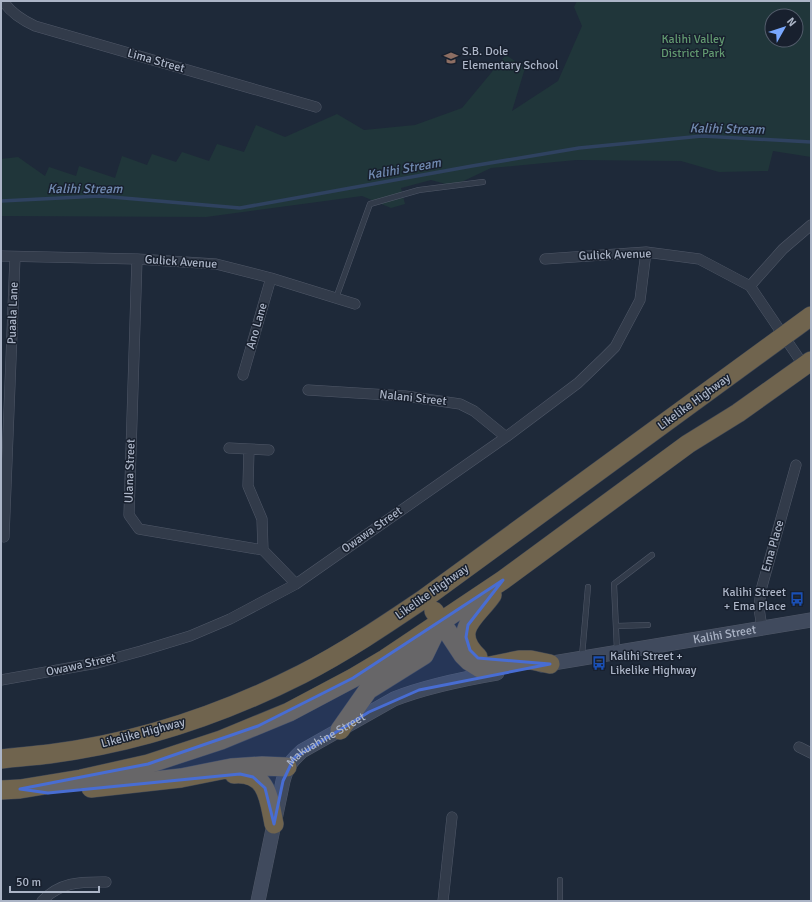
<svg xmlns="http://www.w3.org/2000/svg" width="812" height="902" font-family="Signika,sans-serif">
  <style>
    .green { fill: #20363a; fill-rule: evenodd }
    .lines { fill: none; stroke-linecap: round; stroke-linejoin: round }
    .stream { stroke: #2f4260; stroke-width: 3.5 }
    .lane-casing { stroke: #505868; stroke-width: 6 }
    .street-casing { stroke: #505868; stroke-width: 11 }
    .secondary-casing { stroke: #505868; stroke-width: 15 }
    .highway-casing { stroke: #3d4554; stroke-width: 20 }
    .lane { stroke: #323b4a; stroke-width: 5 }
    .street { stroke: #323b4a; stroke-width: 10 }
    .secondary { stroke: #404a5d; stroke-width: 14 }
    .highway { stroke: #70644e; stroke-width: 19 }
    .marked { fill: #486dd3; fill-opacity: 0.2; stroke: #486dd3; stroke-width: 3; stroke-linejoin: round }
    .labels { text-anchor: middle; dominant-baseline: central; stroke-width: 3; stroke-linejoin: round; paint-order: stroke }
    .park-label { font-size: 12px; fill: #629970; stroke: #18202e }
    .poi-label { font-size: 12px; fill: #acb5c7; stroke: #18202e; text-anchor: start }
    .street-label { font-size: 12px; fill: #acb5c7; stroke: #18202e }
    .water-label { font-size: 13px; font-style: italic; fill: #728bb2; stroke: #18202e }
  </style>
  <rect width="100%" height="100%" fill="#1e2939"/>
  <path class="green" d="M577,1h234v156l-38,-6 -5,20 -49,1 -38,-11 -105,-1 -85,8 -38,18 -22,-6 -30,8 4,16 -14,4 -29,-12 -156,21 -205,-1v-57l17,-2 27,19 4,-9 27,9 3,-10 36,12 7,-22 25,9 5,-11 24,8 6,-10 27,9 8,-17 27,8 12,-27 29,12 52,-23 27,16 51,-5 47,-17 44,-53 19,13 -13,43 46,-30 24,-55 -8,-19zM772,16h24v24h-24z"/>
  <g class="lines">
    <path class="stream" d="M1,201l99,-5 140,12 232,-42 107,-18 123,-12 109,6"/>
    <defs>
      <path id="lane" d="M336,298l34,-94 49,-14 64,-8
        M616,626l32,-1
        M617,651l-3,-67 38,-29
        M582,656l6,-69
        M560,901v-21"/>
      <path id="street" d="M3,1c8,12 19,19 32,25l281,81
        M1,256l136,3 79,5 55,14 84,26
        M137,259l-8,256 10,14 124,21 33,34
        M545,259l101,-7 53,7 51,27 54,80
        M750,286l33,-37 28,-24
        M243,375l28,-97
        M308,390l97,6 55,8 14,7 32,26
        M229,448l20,1 -1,37 14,33 1,31
        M249,449l20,1
        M4,537l11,-280
        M762,628l-3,-20 2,-18 35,-125
        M1,680l96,-17 44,-12 49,-15 40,-17 66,-35 210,-147 72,-54 28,-27 9,-9 25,-47 6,-48
        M799,747l12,6
        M42,901c19,-20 39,-19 64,-19
        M443,901l9,-84"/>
      <g id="secondary">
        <path id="s1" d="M541,665l270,-45"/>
        <path id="s2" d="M258,901l25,-120c4,-15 8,-20 19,-30l92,-52c33,-13 68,-20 103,-26"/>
      </g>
      <path id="highway" d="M434,611l29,44 6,6 11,7 39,-8h12l19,4
        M478,657c-28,-27 -1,-40 14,-62
        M340,730l28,-40 56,-35 16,-33
        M1,759c16,-2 32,-3 48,-5 88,-11 174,-40 253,-80 43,-22 83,-49 123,-76l386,-282
        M234,774c34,-3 35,26 40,50
        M91,788l90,-10 50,-10 31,-2 25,1
        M1,790l19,-1 61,-10 67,-15 73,-24 68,-28 64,-34 32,-19 118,-79 185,-136 50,-31 73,-52"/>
    </defs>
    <use href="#lane" class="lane-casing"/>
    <use href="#street" class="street-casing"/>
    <use href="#secondary" class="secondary-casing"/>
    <use href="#highway" class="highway-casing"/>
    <use href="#lane" class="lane"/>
    <use href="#street" class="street"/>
    <use href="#secondary" class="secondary"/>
    <use href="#highway" class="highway"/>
  </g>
  <path class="marked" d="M503,580l-35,45 -2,12 4,13 8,8 72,6 -131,26 -50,22 -75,46 -11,23 -9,43 -9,-36 -12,-11 -13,-3 -192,19 -28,-4 128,-25 110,-38 95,-48z"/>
  <defs>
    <symbol id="school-bare" viewBox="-9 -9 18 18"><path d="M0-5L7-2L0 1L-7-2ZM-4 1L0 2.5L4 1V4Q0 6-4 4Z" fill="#8d6e63" stroke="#18202e" stroke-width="2.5" paint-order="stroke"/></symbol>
    <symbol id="bus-bare" viewBox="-9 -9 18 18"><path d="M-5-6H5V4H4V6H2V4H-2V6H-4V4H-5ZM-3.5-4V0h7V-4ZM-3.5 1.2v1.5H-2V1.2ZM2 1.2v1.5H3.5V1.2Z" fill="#1a4fb4" stroke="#18202e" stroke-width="2.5" paint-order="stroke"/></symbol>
  </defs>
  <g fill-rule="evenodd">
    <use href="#school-bare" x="441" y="48" width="20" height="20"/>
    <use href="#bus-bare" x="787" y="589" width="20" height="20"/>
    <use href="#bus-bare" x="589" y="653" width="20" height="20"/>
  </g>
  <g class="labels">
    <g class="park-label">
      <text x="693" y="39">Kalihi Valley<tspan x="693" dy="14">District Park</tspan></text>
    </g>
    <g class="poi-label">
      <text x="462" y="51">S.B. Dole<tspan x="462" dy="14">Elementary School</tspan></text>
      <text x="786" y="592" text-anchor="end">Kalihi Street<tspan x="786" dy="14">+ Ema Place</tspan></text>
      <text x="610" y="656">Kalihi Street +<tspan x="610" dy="14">Likelike Highway</tspan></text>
    </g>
    <g class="street-label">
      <text transform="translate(156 61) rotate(16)">Lima Street</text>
      <text transform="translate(615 255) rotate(-2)">Gulick Avenue</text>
      <text transform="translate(181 262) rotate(4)">Gulick Avenue</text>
      <text transform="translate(13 313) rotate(-88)">Puaala Lane</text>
      <text transform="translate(257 326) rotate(-74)">Ano Lane</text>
      <text transform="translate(413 398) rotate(6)">Nalani Street</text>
      <text transform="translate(694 402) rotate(-36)">Likelike Highway</text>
      <text transform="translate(130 471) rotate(-88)">Ulana Street</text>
      <text transform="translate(372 530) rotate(-35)">Owawa Street</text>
      <text transform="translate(773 546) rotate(-74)">Ema Place</text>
      <text transform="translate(432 592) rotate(-35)">Likelike Highway</text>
      <text stroke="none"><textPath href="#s1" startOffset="186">Kalihi Street</textPath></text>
      <text transform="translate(81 665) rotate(-12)">Owawa Street</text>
      <text transform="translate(143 733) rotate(-15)">Likelike Highway</text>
      <text stroke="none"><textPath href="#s2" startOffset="185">Makuahine Street</textPath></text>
    </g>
    <g class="water-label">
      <text transform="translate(727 129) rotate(1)">Kalihi Stream</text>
      <text transform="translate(404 169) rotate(-10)">Kalihi Stream</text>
      <text x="85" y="189">Kalihi Stream</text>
    </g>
  </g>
  <rect width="812" height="902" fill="none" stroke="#acb5c7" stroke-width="4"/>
  <g transform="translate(784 28) rotate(51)"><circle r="19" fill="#18202e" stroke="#535c6b"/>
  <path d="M0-3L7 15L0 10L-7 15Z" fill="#79a8ff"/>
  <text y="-6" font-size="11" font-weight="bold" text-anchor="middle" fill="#acb5c7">N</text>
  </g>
  <path d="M10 886v6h89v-6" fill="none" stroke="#acb5c7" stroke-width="2"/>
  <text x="16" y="886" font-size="12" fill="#acb5c7" stroke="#18202e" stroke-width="3" paint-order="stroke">50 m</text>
</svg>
